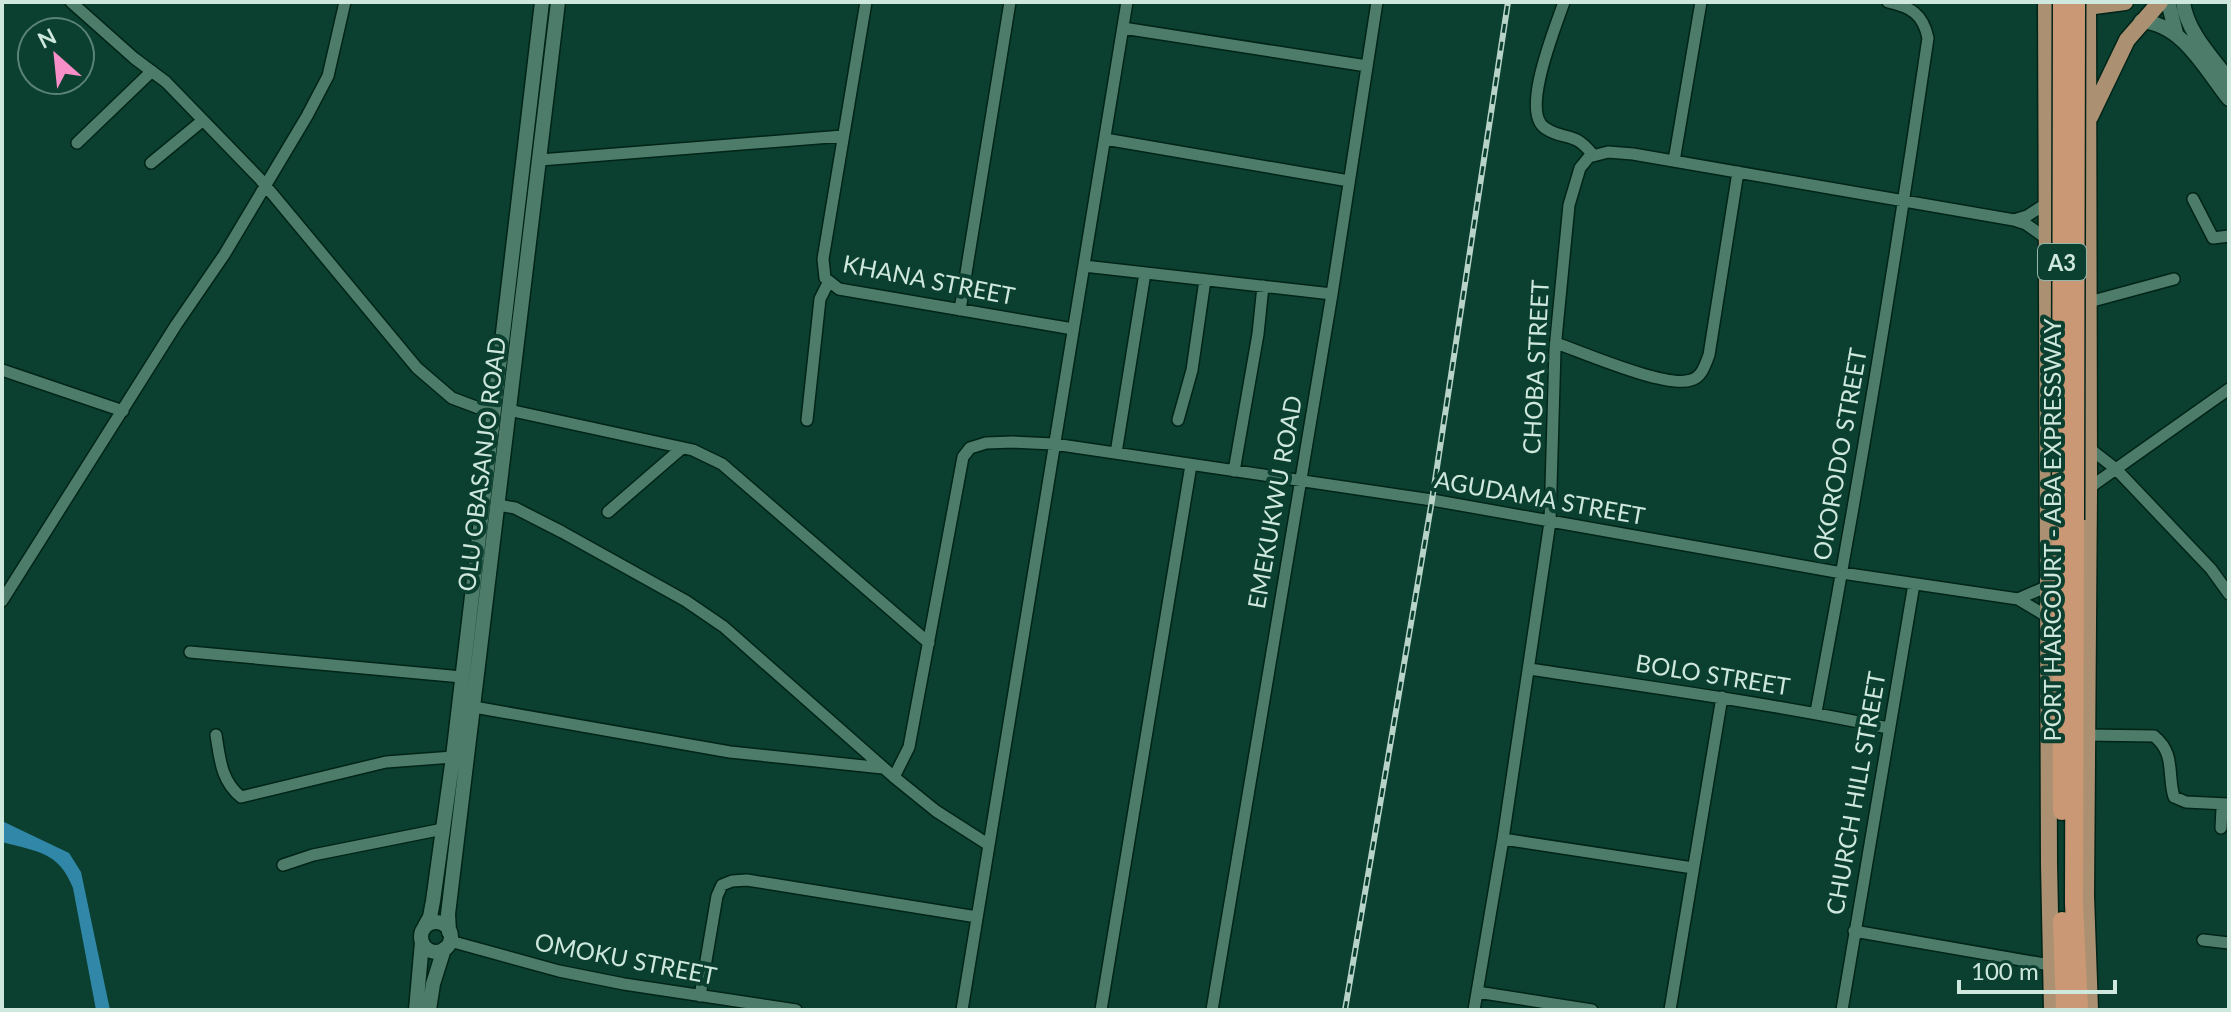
<svg xmlns="http://www.w3.org/2000/svg" width="2231" height="1012" font-family="Lato,sans-serif">
  <style>
    .water { fill: #3187a8 }
    .lines { fill: none; stroke-linecap: round; stroke-linejoin: round }
    .minor-casing { stroke: #002418; stroke-width: 14 }
    .tertiary-casing { stroke: #002418; stroke-width: 17 }
    .secondary-casing { stroke: #002418; stroke-width: 17 }
    .primary-casing { stroke: #002418; stroke-width: 19 }
    .trunk-casing { stroke: #002418; stroke-width: 21 }
    .minor { stroke: #4d7d6a; stroke-width: 11 }
    .tertiary { stroke: #4d7d6a; stroke-width: 14 }
    .secondary { stroke: #4d7d6a; stroke-width: 14 }
    .primary { stroke: #ab9172; stroke-width: 16 }
    .trunk { stroke: #ca9874; stroke-width: 18 }
    .rail-casing { stroke: #b8d4c9; stroke-width: 6 }
    .rail { stroke: #0b3f2f; stroke-width: 3; stroke-dasharray: 9; stroke-linecap: butt }
    .trunk-bridge-casing { stroke: #002418; stroke-width: 21; stroke-linecap: butt }
    .trunk-bridge { stroke: #ca9874; stroke-width: 18 }
    .labels { text-anchor: middle; dominant-baseline: central; stroke-width: 8; stroke-linejoin: round; paint-order: stroke }
    .shield { fill: #0b3f2f; stroke: #94b5a9; stroke-width: 2 }
    .shield-label { font-size: 22px; font-weight: bold; fill: #cfe8dd }
    .street-label { font-size: 24px; fill: #cfe8dd; stroke: #0b3f2f }
  </style>
  <rect width="100%" height="100%" fill="#0b3f2f"/>
  <path class="water" d="M2,821l67,32 12,19 29,138h-14l-23,-122c-15,-37 -35,-36 -71,-46z"/>
  <g class="lines">
    <defs>
      <path id="minor" d="M71,2l63,56 32,24 94,97 157,189 35,30 40,15
        M866,2l-43,257 2,19 14,11 234,40
        M1564,2c-8,24 -44,110 -19,126 21,14 27,1 48,27
        M1123,28l244,38
        M1105,139l244,42
        M77,143l75,-72
        M540,160l303,-24
        M1674,161l27,-159
        M151,163l51,-42
        M2193,199l20,39 16,-2
        M2014,220l13,-4 20,-13
        M1084,266l248,28
        M2089,302l85,-23
        M960,310l50,-308
        M1556,343c26,9 111,46 135,37 11,-3 14,-15 18,-25l29,-183
        M2,370l121,41
        M509,410l184,40 29,14 207,179
        M807,420l13,-121 8,-16
        M1178,420l14,-50 13,-90
        M2089,448l27,21 95,100 18,25
        M1116,453l29,-180
        M1234,471l24,-137 5,-48
        M2089,488l140,-99
        M498,505l17,3 47,24 124,69 38,26 170,150 42,34 53,34
        M608,512l74,-64
        M2018,599l30,-13
        M2,601l174,-276 48,-70 83,-139 21,-40 17,-74
        M190,652l272,25
        M1529,669c120,18 240,34 359,59
        M474,707l256,45 153,16
        M1816,712c42,-223 79,-448 112,-674 -5,-24 -17,-31 -40,-36
        M216,735c4,24 5,46 25,62l145,-35 67,-5
        M2086,735l68,1c22,18 13,38 20,61l12,5 41,2
        M894,777l15,-30 54,-290 7,-9 16,-5 27,-1 41,2 378,56 410,73 176,26 30,18
        M2221,828l1,-19 7,-5
        M1503,839l190,29
        M283,865l30,-10 130,-26
        M1854,931l196,34
        M2203,940l26,3
        M450,941l109,30 65,13 172,26
        M1477,992l115,18
        M700,996l17,-100 5,-11 10,-4 15,-1 230,37
        M962,1010l165,-1008
        M1101,1010l90,-545
        M1212,1010l120,-716 45,-292
        M1474,1010l29,-171 47,-317 5,-173 14,-144 11,-37 9,-11 19,-5 25,2 381,66 12,4 21,15
        M1670,1010l52,-313
        M1842,1010l72,-426"/>
      <path id="tertiary" d="M2168,2l8,31
        M2183,2c4,30 28,54 46,78
        M2141,21c42,3 64,48 88,78"/>
      <path id="secondary" d="M421 937a15 15 0 1 1 30 0a15 15 0 1 1-30 0Z
        M425,926l5,-9 3,-16 20,-144 89,-755
        M449,932l-1,-18 110,-912
        M416,1010l6,-68
        M429,1010l4,-26 11,-35"/>
      <path id="primary" d="M2046,2l3,862 3,146
        M2088,2l1,486 -3,408 4,114
        M2079,8l46,-6
        M2090,117l37,-77 33,-38"/>
      <path id="trunk" d="M2075,520l-1,383 5,107
        M2061,522l1,289
        M2062,921l3,89"/>
    </defs>
    <use href="#minor" class="minor-casing"/>
    <use href="#tertiary" class="tertiary-casing"/>
    <use href="#secondary" class="secondary-casing"/>
    <use href="#primary" class="primary-casing"/>
    <use href="#trunk" class="trunk-casing"/>
    <use href="#minor" class="minor"/>
    <use href="#tertiary" class="tertiary"/>
    <use href="#secondary" class="secondary"/>
    <use href="#primary" class="primary"/>
    <use href="#trunk" class="trunk"/>
    <defs>
      <path id="rail" d="M1345,1010l87,-510 76,-498"/>
    </defs>
    <use href="#rail" class="rail-casing"/>
    <use href="#rail" class="rail"/>
    <defs>
      <path id="trunk-bridge" d="M2075,520l1,-518
        M2061,522l1,-520"/>
    </defs>
    <use href="#trunk-bridge" class="trunk-bridge-casing"/>
    <use href="#trunk-bridge" class="trunk-bridge"/>
  </g>
  <g class="labels">
    <rect class="shield" x="2038" y="244" width="48" height="36" rx="6"/>
    <g class="shield-label">
      <text x="2062" y="262">A3</text>
    </g>
    <g class="street-label">
      <text transform="translate(929 279) rotate(11)">KHANA STREET</text>
      <text transform="translate(1535 367) rotate(-87)">CHOBA STREET</text>
      <text transform="translate(1839 454) rotate(-80)">OKORODO STREET</text>
      <text transform="translate(481 464) rotate(-83)">OLU OBASANJO ROAD</text>
      <text transform="translate(1540 497) rotate(10)">AGUDAMA STREET</text>
      <text transform="translate(1274 502) rotate(-80)">EMEKUKWU ROAD</text>
      <text transform="translate(2051 530) rotate(-90)">PORT HARCOURT - ABA EXPRESSWAY</text>
      <text transform="translate(1713 674) rotate(9)">BOLO STREET</text>
      <text transform="translate(1855 793) rotate(-80)">CHURCH HILL STREET</text>
      <text transform="translate(626 958) rotate(11)">OMOKU STREET</text>
    </g>
  </g>
  <rect width="2231" height="1012" fill="none" stroke="#cfe8dd" stroke-width="8"/>
  <g transform="translate(56 56) rotate(333)"><circle r="38" fill="#0b3f2f" stroke="#598375" stroke-width="2"/>
  <path d="M0-6L14 30L0 20L-14 30Z" fill="#f98fc8"/>
  <text y="-12" font-size="22" font-weight="bold" text-anchor="middle" fill="#cfe8dd">N</text>
  </g>
  <path d="M1959 980v12h156v-12" fill="none" stroke="#cfe8dd" stroke-width="4"/>
  <text x="1971" y="980" font-size="24" fill="#cfe8dd" stroke="#0b3f2f" stroke-width="6" paint-order="stroke">100 m</text>
</svg>
